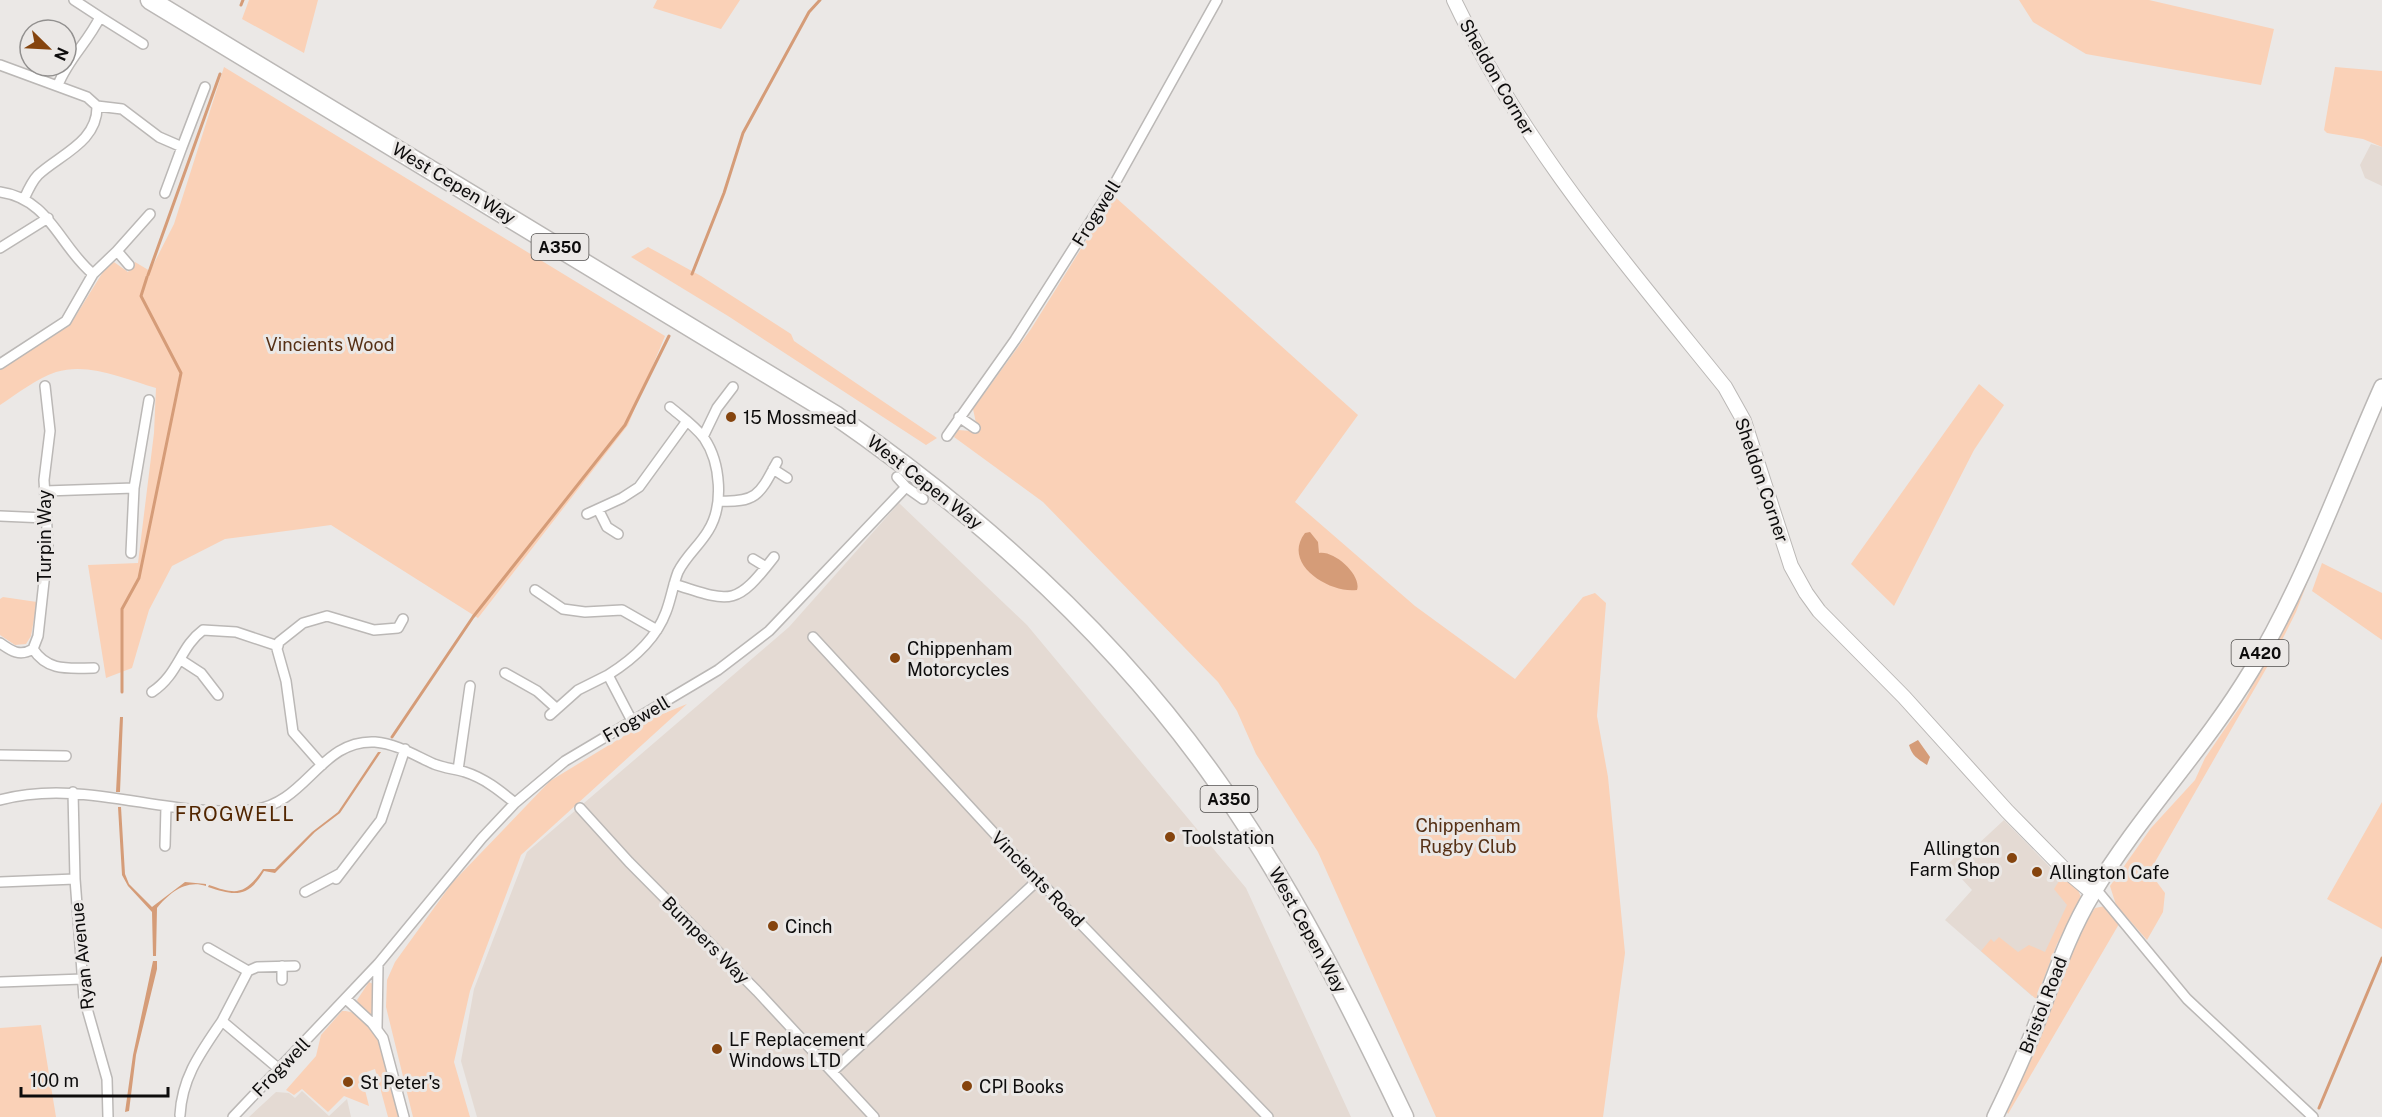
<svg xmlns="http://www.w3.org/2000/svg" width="2382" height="1117" font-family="'Public Sans',sans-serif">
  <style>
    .built { fill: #e4dad3 }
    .green { fill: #fad1b7 }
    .water { fill: #d59c78 }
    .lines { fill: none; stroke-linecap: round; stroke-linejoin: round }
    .stream { stroke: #d59c78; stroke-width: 3 }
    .street-casing { stroke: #bbb8b6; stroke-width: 12 }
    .secondary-casing { stroke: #bbb8b6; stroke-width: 16 }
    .primary-casing { stroke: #bbb8b6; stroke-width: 18 }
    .highway-casing { stroke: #bbb8b6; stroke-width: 21 }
    .street { stroke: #fff; stroke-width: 9 }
    .secondary { stroke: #fff; stroke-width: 14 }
    .primary { stroke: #fff; stroke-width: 15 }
    .highway { stroke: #fff; stroke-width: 18 }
    .poi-dot { fill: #85440e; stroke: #ebe8e6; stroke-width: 2 }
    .labels { text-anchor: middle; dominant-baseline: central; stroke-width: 6; stroke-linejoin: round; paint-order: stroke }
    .shield { fill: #ebe8e6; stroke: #504e4d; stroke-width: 1.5 }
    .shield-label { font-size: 16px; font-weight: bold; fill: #0d0c0c }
    .street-label { font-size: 18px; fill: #0d0c0c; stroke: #ebe8e6 }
    .park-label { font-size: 18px; fill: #563015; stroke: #ebe8e6 }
    .poi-label { font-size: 18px; fill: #0d0c0c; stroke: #ebe8e6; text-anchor: start }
    .neighbourhood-label { font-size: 20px; letter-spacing: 1.5px; fill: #522601; stroke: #ebe8e6 }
  </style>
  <rect width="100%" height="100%" fill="#ebe8e6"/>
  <path class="built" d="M2371,144l11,3v39l-17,-8 -5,-13z
    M899,503l128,122 219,263 105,229h-874l-16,-56 13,-72 53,-137 262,-225z
    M2004,820l71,73 -43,103 -87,-76 27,-30 -24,-26 9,-9 5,4z
    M302,1091l27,25 18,-17 4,18h-102l27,-25 13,1 6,5z"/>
  <path class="green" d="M249,0h69l-14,53 -62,-34z
    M657,0h83l-19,29 -68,-21z
    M2019,0h130l125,29 -13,56 -175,-31 -53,-32z
    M224,67l441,269 -37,89 -150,193 -147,-93 -106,14 -53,27 -23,44 -17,58 -26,10 -18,-113 50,-2 16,-130 2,-45c-31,-9 -67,-26 -100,-16 -19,6 -39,22 -56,33v-35l70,-45 36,-58 8,-5 14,10 7,-10 15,9 24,-47z
    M2335,67l47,4v76l-19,-8 -36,-6 -3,-3z
    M1114,196l244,219 -63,87 120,104 100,73 68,-82 12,-4 11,10 -9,113 11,61 17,176 -22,164h-167l-118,-265 -62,-98 -19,-43 -19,-29 -175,-180 -89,-65 4,-7 13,1 5,-8 -3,-14 58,-80z
    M648,247l53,29 90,58 3,7 143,97 -11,7 -198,-129 -97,-59z
    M1979,384l25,21 -30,45 -80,156 -43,-42z
    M2328,529l-32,83 -18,36 -123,214 -4,12 14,19 -2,19 -16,28 -31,-35 -6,-19 41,-58 44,-48 10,-22 41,-60 36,-67z
    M2322,563l60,30v47l-70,-49z
    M3,597l34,5 -6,34 -5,8 -11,1 -15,-10v-36z
    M687,704l-166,151 -51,136 -16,71 16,55h-57l-27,-110 1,-27 8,-18 57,-79 98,-102 105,-64z
    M2382,802v127l-55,-30z
    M2068,879l10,11 3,7 -24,47 -21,55 -55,-48 10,-12 3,3 5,-5 19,15 11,-7 16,7 22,-47 -13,-16 5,-8z
    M2105,906l14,18 -111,190 -2,-4 72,-176 17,-26z
    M369,982l4,2v33l-14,-12 -2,-5z
    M342,1011c41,-1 50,76 57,106h-11l-13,-48 -14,5 8,32 -25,-10 -16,16 -26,-23 -8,6 -8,-5 30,-34 5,-21z
    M41,1025l15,92h-56v-89z"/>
  <path class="water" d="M1310,532l8,10 1,11c15,-3 43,22 38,37 -27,4 -76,-26 -52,-57z
    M120,717h3l-3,75h-4z
    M1918,740l12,17 -3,8c-9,-6 -15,-9 -18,-20z
    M378,752h3l-41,61 -25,19 -40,41 -11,-2c-16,27 -29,25 -56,16l1,-2c28,10 36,10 54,-16h12l37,-37 26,-20z
    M118,807h3l4,67 4,10 23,23 33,-25 21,2v2c-20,-7 -37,7 -49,22l-1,48h-3l-1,-44 -24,-26 -6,-11z
    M153,961h4v8l-21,86 -7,56 -4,1 8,-57z"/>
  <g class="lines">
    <path class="stream" d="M241,5l2,-5
      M692,274l32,-81 19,-60 66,-121 11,-12
      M148,275l72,-201
      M122,692v-83l17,-31 42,-205 -40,-77 6,-19
      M392,737l81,-120 152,-192 44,-89
      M2319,1108l63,-150"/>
    <defs>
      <path id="street" d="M74,0l26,17
        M0,65l87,32 10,9c1,36 -38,49 -59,69 -6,6 -10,15 -14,24
        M58,85c10,-26 30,-43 42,-68l43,27
        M97,106l25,3 37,28 23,10 23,-60
        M0,192c50,7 59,54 93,82
        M165,193l17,-46
        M0,248l48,-30
        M129,265l-12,-14 33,-37
        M0,364l66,-43 27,-47 24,-23
        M959,417l16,11
        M947,436l68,-96 100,-157 102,-183
        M703,437l14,-29 16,-21
        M773,469l14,9
        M897,477l9,10
        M45,491l89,-3 15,-88
        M718,501c39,2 42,-7 59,-39
        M598,509l9,18 11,7
        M587,514l35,-16 17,-11 48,-66
        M0,516l46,2
        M131,553l3,-65
        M753,559l13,8
        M674,584c58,19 62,22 100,-27
        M535,590l28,19 22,3 37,-2 35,20
        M813,637l204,221 251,259
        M0,643c11,8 20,14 33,6l5,-13 10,-91 -4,-65 6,-49 -5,-45
        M33,649c15,23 36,19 61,19
        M181,660l20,13 17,22
        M505,673l32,18 19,17
        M608,675c24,-15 48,-36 58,-63 5,-13 7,-27 12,-40 8,-16 21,-26 30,-41 16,-25 13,-68 -4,-93 -9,-12 -22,-21 -34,-31
        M152,692c27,-18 28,-45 51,-62l33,2 42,14
        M550,715l28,-25 30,-15 24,46
        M0,755l66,1
        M322,765l-29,-33 -7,-51 -9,-32 2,-7 24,-19 24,-7 47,14 24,-2 5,-9
        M458,770l12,-84
        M73,792l2,87 9,119 23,81 1,38
        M0,800c85,-23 167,19 252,10 55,-6 68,-71 123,-68 22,2 39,13 59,22 10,4 21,5 31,8 19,6 34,18 50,31
        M580,808l49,54 128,129 117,126
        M165,846l1,-40
        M336,879l45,-59 24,-71
        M0,882l75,-3
        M2096,889l91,110 126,118
        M305,892l34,-18
        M208,948l40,23
        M282,966v14
        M0,982l83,-3
        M346,999l26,24 11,15 21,79
        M222,1021l26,-50 9,-4 38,-1
        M377,1028l1,-63
        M832,1072l206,-192
        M180,1115c2,-38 21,-63 42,-94l57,48
        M233,1117l145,-153 104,-126 33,-35 50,-42 153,-91 51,-39 137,-144 17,12"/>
      <path id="secondary" d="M1454,0c68,144 172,264 271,387l19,34 47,145 15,27 13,18 85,86 103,114 56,57 30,25"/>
      <path id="primary" d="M1995,1117c16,-33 31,-65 44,-100 16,-42 30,-85 54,-124 47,-78 111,-144 158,-222 53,-87 89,-190 131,-284"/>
      <path id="highway" d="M150,0l685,415c146,101 281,222 383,368 74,105 131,219 186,334"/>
    </defs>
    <use href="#street" class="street-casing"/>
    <use href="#secondary" class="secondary-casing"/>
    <use href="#primary" class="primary-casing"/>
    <use href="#highway" class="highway-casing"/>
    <use href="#street" class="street"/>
    <use href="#secondary" class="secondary"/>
    <use href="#primary" class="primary"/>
    <use href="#highway" class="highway"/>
  </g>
  <g class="poi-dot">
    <circle cx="731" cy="417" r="6"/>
    <circle cx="895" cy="658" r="6"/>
    <circle cx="1170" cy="837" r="6"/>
    <circle cx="2012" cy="858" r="6"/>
    <circle cx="2037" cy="872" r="6"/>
    <circle cx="773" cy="926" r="6"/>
    <circle cx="717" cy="1049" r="6"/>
    <circle cx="348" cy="1082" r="6"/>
    <circle cx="967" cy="1086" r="6"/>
  </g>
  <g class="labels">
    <g class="shield">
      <rect x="531.5" y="234" width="57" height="26" rx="4.5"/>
      <rect x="2231.5" y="640" width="57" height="26" rx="4.5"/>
      <rect x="1200.5" y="786" width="57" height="26" rx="4.5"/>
    </g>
    <g class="shield-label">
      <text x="560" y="247">A350</text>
      <text x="2260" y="653">A420</text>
      <text x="1229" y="799">A350</text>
    </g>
    <g class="street-label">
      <text transform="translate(1497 77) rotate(60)">Sheldon Corner</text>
      <text transform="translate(454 183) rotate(31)">West Cepen Way</text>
      <text transform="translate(1096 213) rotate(-58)">Frogwell</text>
      <text transform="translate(1762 480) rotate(71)">Sheldon Corner</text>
      <text transform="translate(925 482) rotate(38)">West Cepen Way</text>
      <text transform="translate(44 536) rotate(-90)">Turpin Way</text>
      <text transform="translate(636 719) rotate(-30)">Frogwell</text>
      <text transform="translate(1038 879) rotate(46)">Vincients Road</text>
      <text transform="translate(1308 930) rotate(61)">West Cepen Way</text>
      <text transform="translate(706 940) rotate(45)">Bumpers Way</text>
      <text transform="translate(82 956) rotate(-96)">Ryan Avenue</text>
      <text transform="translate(2043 1005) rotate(-69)">Bristol Road</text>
      <text transform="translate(281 1067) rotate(-46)">Frogwell</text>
    </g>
    <g class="park-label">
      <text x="330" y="344">Vincients Wood</text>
      <text x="1468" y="825">Chippenham<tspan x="1468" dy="21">Rugby Club</tspan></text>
    </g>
    <g class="poi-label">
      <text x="743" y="417">15 Mossmead</text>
      <text x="907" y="648">Chippenham<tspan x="907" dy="21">Motorcycles</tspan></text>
      <text x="1182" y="837">Toolstation</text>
      <text x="2000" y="848" text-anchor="end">Allington<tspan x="2000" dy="21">Farm Shop</tspan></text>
      <text x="2049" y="872">Allington Cafe</text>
      <text x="785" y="926">Cinch</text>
      <text x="729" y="1039">LF Replacement<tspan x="729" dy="21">Windows LTD</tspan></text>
      <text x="360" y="1082">St Peter's</text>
      <text x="979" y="1086">CPI Books</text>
    </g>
    <g class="neighbourhood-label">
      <text x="235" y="814">FROGWELL</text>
    </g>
  </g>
  <g transform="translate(48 48) rotate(114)"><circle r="28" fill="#ebe8e6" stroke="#92908f" stroke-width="1.5"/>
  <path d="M0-4.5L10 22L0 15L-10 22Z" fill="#85440e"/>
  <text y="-9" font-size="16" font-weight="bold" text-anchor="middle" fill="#0d0c0c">N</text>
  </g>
  <path d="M21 1087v9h147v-9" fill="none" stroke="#0d0c0c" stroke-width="3"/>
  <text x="30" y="1087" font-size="18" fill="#0d0c0c" stroke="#ebe8e6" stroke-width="4.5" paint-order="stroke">100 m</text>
</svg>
